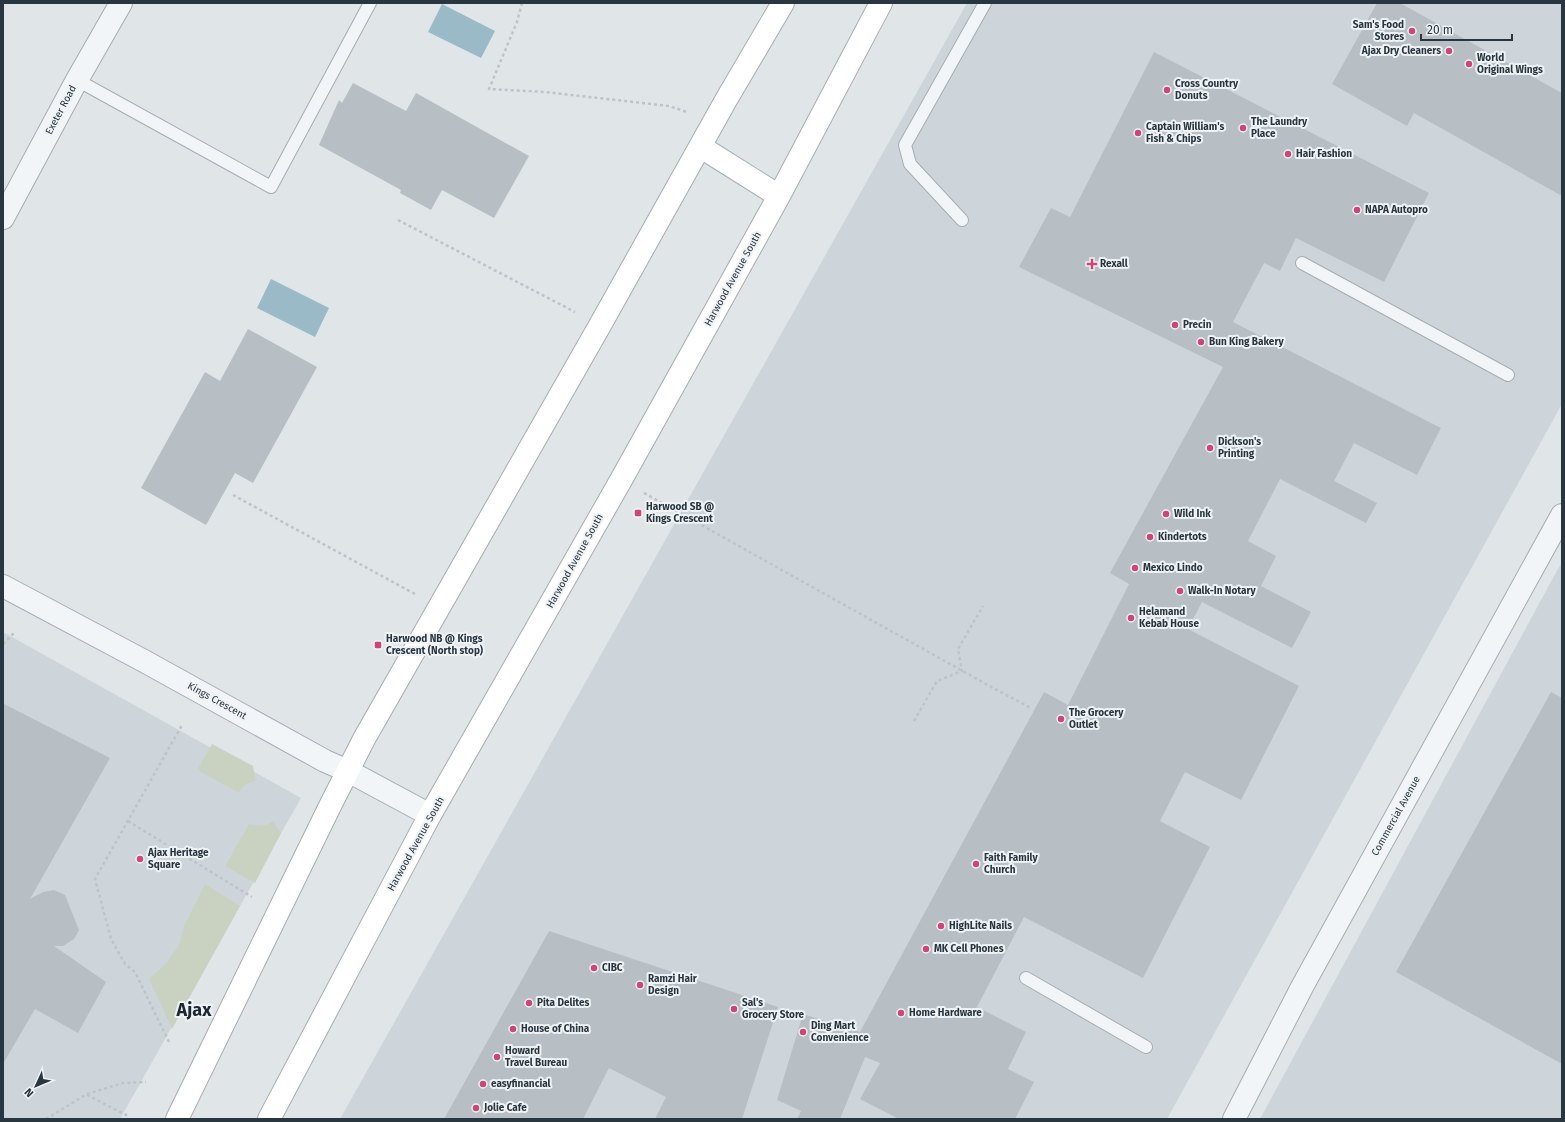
<svg xmlns="http://www.w3.org/2000/svg" width="1565" height="1122" font-family="'Fira Sans',sans-serif">
  <style>
    .built { fill: #ced5da }
    .green { fill: #c9d2c1 }
    .water { fill: #9bbac8 }
    .building { fill: #b7bfc5 }
    .lines { fill: none; stroke-linecap: round; stroke-linejoin: round }
    .service-casing { stroke: #a5adb2; stroke-width: 14 }
    .minor-casing { stroke: #a5adb2; stroke-width: 24 }
    .secondary-casing { stroke: #a5adb2; stroke-width: 24 }
    .path { stroke: #bec3c7; stroke-width: 2.5; stroke-dasharray: 3 3; stroke-linecap: butt }
    .service { stroke: #f2f5f7; stroke-width: 12 }
    .minor { stroke: #f2f5f7; stroke-width: 22 }
    .secondary { stroke: #fff; stroke-width: 22 }
    .poi-dot { fill: #cb4777; stroke: #eff3f6; stroke-width: 1.5 }
    .labels { text-anchor: middle; dominant-baseline: central; stroke-width: 4; stroke-linejoin: round; paint-order: stroke }
    .poi-label { font-size: 10px; font-weight: bold; fill: #29363f; stroke: #eff3f6; text-anchor: start }
    .street-label { font-size: 10px; fill: #29363f; stroke: #eff3f6 }
    .town-label { font-size: 18px; font-weight: bold; fill: #1b2730; stroke: #eff3f6 }
  </style>
  <rect width="100%" height="100%" fill="#e0e5e8"/>
  <path class="built" d="M967,3h595v401l-395,715h-827z
    M1562,562v557h-302l294,-543z
    M3,632l298,166 -181,321h-117z"/>
  <path class="green" d="M212,744l41,22 3,15c-7,1 -14,4 -17,12l-42,-23z
    M273,821l8,12 -26,50 -30,-17 24,-42c9,2 16,3 24,-3z
    M205,884l35,22 -68,123 -23,-50 18,-17 12,-17 5,-19z"/>
  <path class="water" d="M442,4l53,27 -14,27 -53,-26z
    M271,279l58,29 -14,29 -58,-29z"/>
  <path class="building" d="M1377,3h23l162,90v103l-148,-83 -7,13 -75,-42z
    M1154,52l275,141 -45,89 -88,-44 -16,33 -16,-8 -31,59 208,106 -24,47 -63,-32 -20,38 43,22 -11,20 -86,-44 -32,62 28,15 -15,30 50,26 -19,36 -90,-46 -14,27 111,57 -58,114 -56,-28 -25,49 50,26 -67,131 -119,-61 -47,90 49,25 -18,37 26,13 -19,37h-119l1,-1 -37,-19 20,-36 -15,-6 -25,62h-43l4,-8 -24,-11 26,-86 57,18 184,-340 24,13 61,-121 -19,-11 113,-206 -204,-100 32,-59 19,9z
    M353,83l53,28 10,-18 113,63 -35,62 -52,-28 -11,20 -31,-17 1,-3 -82,-45 20,-45 3,3z
    M248,329l69,38 -64,116 -18,-10 -29,52 -65,-37 64,-116 15,9z
    M1551,692l11,6v366l-166,-92z
    M4,704l106,54 -80,141 13,-7 11,-2 11,5 14,35 -5,9 -11,7h-9l52,36 -28,51 -43,-24 -32,55z
    M549,931l229,76 -36,112h-87l11,-22 -57,-29 -26,51h-139z"/>
  <g class="lines">
    <defs>
      <path id="service" d="M77,80l194,107 99,-184
        M962,220l-52,-56 -5,-19 80,-142
        M1302,263l206,112
        M1026,978l120,69"/>
      <path id="minor" d="M3,218l74,-138 44,-77
        M3,586l141,75 181,100 23,10 82,44
        M1234,1119l68,-132 260,-472"/>
      <path id="secondary" d="M701,147l78,49
        M177,1119l153,-313 34,-67 235,-412 127,-227 57,-97
        M269,1119l161,-304 191,-335 158,-284 102,-193"/>
    </defs>
    <use href="#service" class="service-casing"/>
    <use href="#minor" class="minor-casing"/>
    <use href="#secondary" class="secondary-casing"/>
    <path class="path" d="M522,3l-5,19 -28,67 56,3 124,14 18,6
      M398,220l177,92
      M644,493l349,195 38,20
      M233,495l182,99
      M3,644l11,-11
      M914,721l23,-40 25,-10 -4,-22 25,-43
      M128,821l124,76
      M169,1042l-34,-70 -10,-8 -14,-25 -16,-60 87,-154
      M87,1095l41,21
      M46,1119l41,-25 36,-11 23,-1"/>
    <use href="#service" class="service"/>
    <use href="#minor" class="minor"/>
    <use href="#secondary" class="secondary"/>
  </g>
  <g class="poi-dot">
    <circle cx="1412" cy="31" r="4"/>
    <circle cx="1449" cy="51" r="4"/>
    <circle cx="1469" cy="64" r="4"/>
    <circle cx="1167" cy="90" r="4"/>
    <circle cx="1243" cy="128" r="4"/>
    <circle cx="1138" cy="133" r="4"/>
    <circle cx="1288" cy="154" r="4"/>
    <circle cx="1357" cy="210" r="4"/>
    <path d="M1090 258h4v4h4v4h-4v4h-4v-4h-4v-4h4z"/>
    <circle cx="1175" cy="325" r="4"/>
    <circle cx="1201" cy="342" r="4"/>
    <circle cx="1210" cy="448" r="4"/>
    <rect x="634" y="509" width="8" height="8" rx="2"/>
    <circle cx="1166" cy="514" r="4"/>
    <circle cx="1150" cy="537" r="4"/>
    <circle cx="1135" cy="568" r="4"/>
    <circle cx="1180" cy="591" r="4"/>
    <circle cx="1131" cy="618" r="4"/>
    <rect x="374" y="641" width="8" height="8" rx="2"/>
    <circle cx="1061" cy="719" r="4"/>
    <circle cx="140" cy="859" r="4"/>
    <circle cx="976" cy="864" r="4"/>
    <circle cx="941" cy="926" r="4"/>
    <circle cx="926" cy="949" r="4"/>
    <circle cx="594" cy="968" r="4"/>
    <circle cx="640" cy="985" r="4"/>
    <circle cx="529" cy="1003" r="4"/>
    <circle cx="734" cy="1009" r="4"/>
    <circle cx="901" cy="1013" r="4"/>
    <circle cx="513" cy="1029" r="4"/>
    <circle cx="803" cy="1032" r="4"/>
    <circle cx="497" cy="1057" r="4"/>
    <circle cx="483" cy="1084" r="4"/>
    <circle cx="476" cy="1108" r="4"/>
  </g>
  <g class="labels">
    <g class="poi-label">
      <text x="1404" y="25" text-anchor="end">Sam's Food<tspan x="1404" dy="12">Stores</tspan></text>
      <text x="1441" y="51" text-anchor="end">Ajax Dry Cleaners</text>
      <text x="1477" y="58">World<tspan x="1477" dy="12">Original Wings</tspan></text>
      <text x="1175" y="84">Cross Country<tspan x="1175" dy="12">Donuts</tspan></text>
      <text x="1251" y="122">The Laundry<tspan x="1251" dy="12">Place</tspan></text>
      <text x="1146" y="127">Captain William's<tspan x="1146" dy="12">Fish &amp; Chips</tspan></text>
      <text x="1296" y="154">Hair Fashion</text>
      <text x="1365" y="210">NAPA Autopro</text>
      <text x="1100" y="264">Rexall</text>
      <text x="1183" y="325">Precin</text>
      <text x="1209" y="342">Bun King Bakery</text>
      <text x="1218" y="442">Dickson's<tspan x="1218" dy="12">Printing</tspan></text>
      <text x="646" y="507">Harwood SB @<tspan x="646" dy="12">Kings Crescent</tspan></text>
      <text x="1174" y="514">Wild Ink</text>
      <text x="1158" y="537">Kindertots</text>
      <text x="1143" y="568">Mexico Lindo</text>
      <text x="1188" y="591">Walk-In Notary</text>
      <text x="1139" y="612">Helamand<tspan x="1139" dy="12">Kebab House</tspan></text>
      <text x="386" y="639">Harwood NB @ Kings<tspan x="386" dy="12">Crescent (North stop)</tspan></text>
      <text x="1069" y="713">The Grocery<tspan x="1069" dy="12">Outlet</tspan></text>
      <text x="148" y="853">Ajax Heritage<tspan x="148" dy="12">Square</tspan></text>
      <text x="984" y="858">Faith Family<tspan x="984" dy="12">Church</tspan></text>
      <text x="949" y="926">HighLite Nails</text>
      <text x="934" y="949">MK Cell Phones</text>
      <text x="602" y="968">CIBC</text>
      <text x="648" y="979">Ramzi Hair<tspan x="648" dy="12">Design</tspan></text>
      <text x="537" y="1003">Pita Delites</text>
      <text x="742" y="1003">Sal's<tspan x="742" dy="12">Grocery Store</tspan></text>
      <text x="909" y="1013">Home Hardware</text>
      <text x="811" y="1026">Ding Mart<tspan x="811" dy="12">Convenience</tspan></text>
      <text x="521" y="1029">House of China</text>
      <text x="505" y="1051">Howard<tspan x="505" dy="12">Travel Bureau</tspan></text>
      <text x="491" y="1084">easyfinancial</text>
      <text x="484" y="1108">Jolie Cafe</text>
    </g>
    <g class="street-label">
      <text transform="translate(61 110) rotate(-62)">Exeter Road</text>
      <text transform="translate(733 279) rotate(-61)">Harwood Avenue South</text>
      <text transform="translate(575 561) rotate(-61)">Harwood Avenue South</text>
      <text transform="translate(217 701) rotate(29)">Kings Crescent</text>
      <text transform="translate(1396 816) rotate(-61)">Commercial Avenue</text>
      <text transform="translate(416 844) rotate(-61)">Harwood Avenue South</text>
    </g>
    <g class="town-label">
      <text x="194" y="1010">Ajax</text>
    </g>
  </g>
  <rect width="1565" height="1122" fill="none" stroke="#29363f" stroke-width="8"/>
  <g transform="translate(36 1086) rotate(226)" stroke="#eff3f6" stroke-width="3" paint-order="stroke">
  <path d="M0-3L7 15L0 10L-7 15Z" fill="#29363f"/>
  <text y="-6" font-size="11" font-weight="bold" text-anchor="middle" fill="#29363f">N</text>
  </g>
  <path d="M1421 34v6h91v-6" fill="none" stroke="#29363f" stroke-width="2"/>
  <text x="1427" y="34" font-size="12" fill="#29363f" stroke="#eff3f6" stroke-width="3" paint-order="stroke">20 m</text>
</svg>
